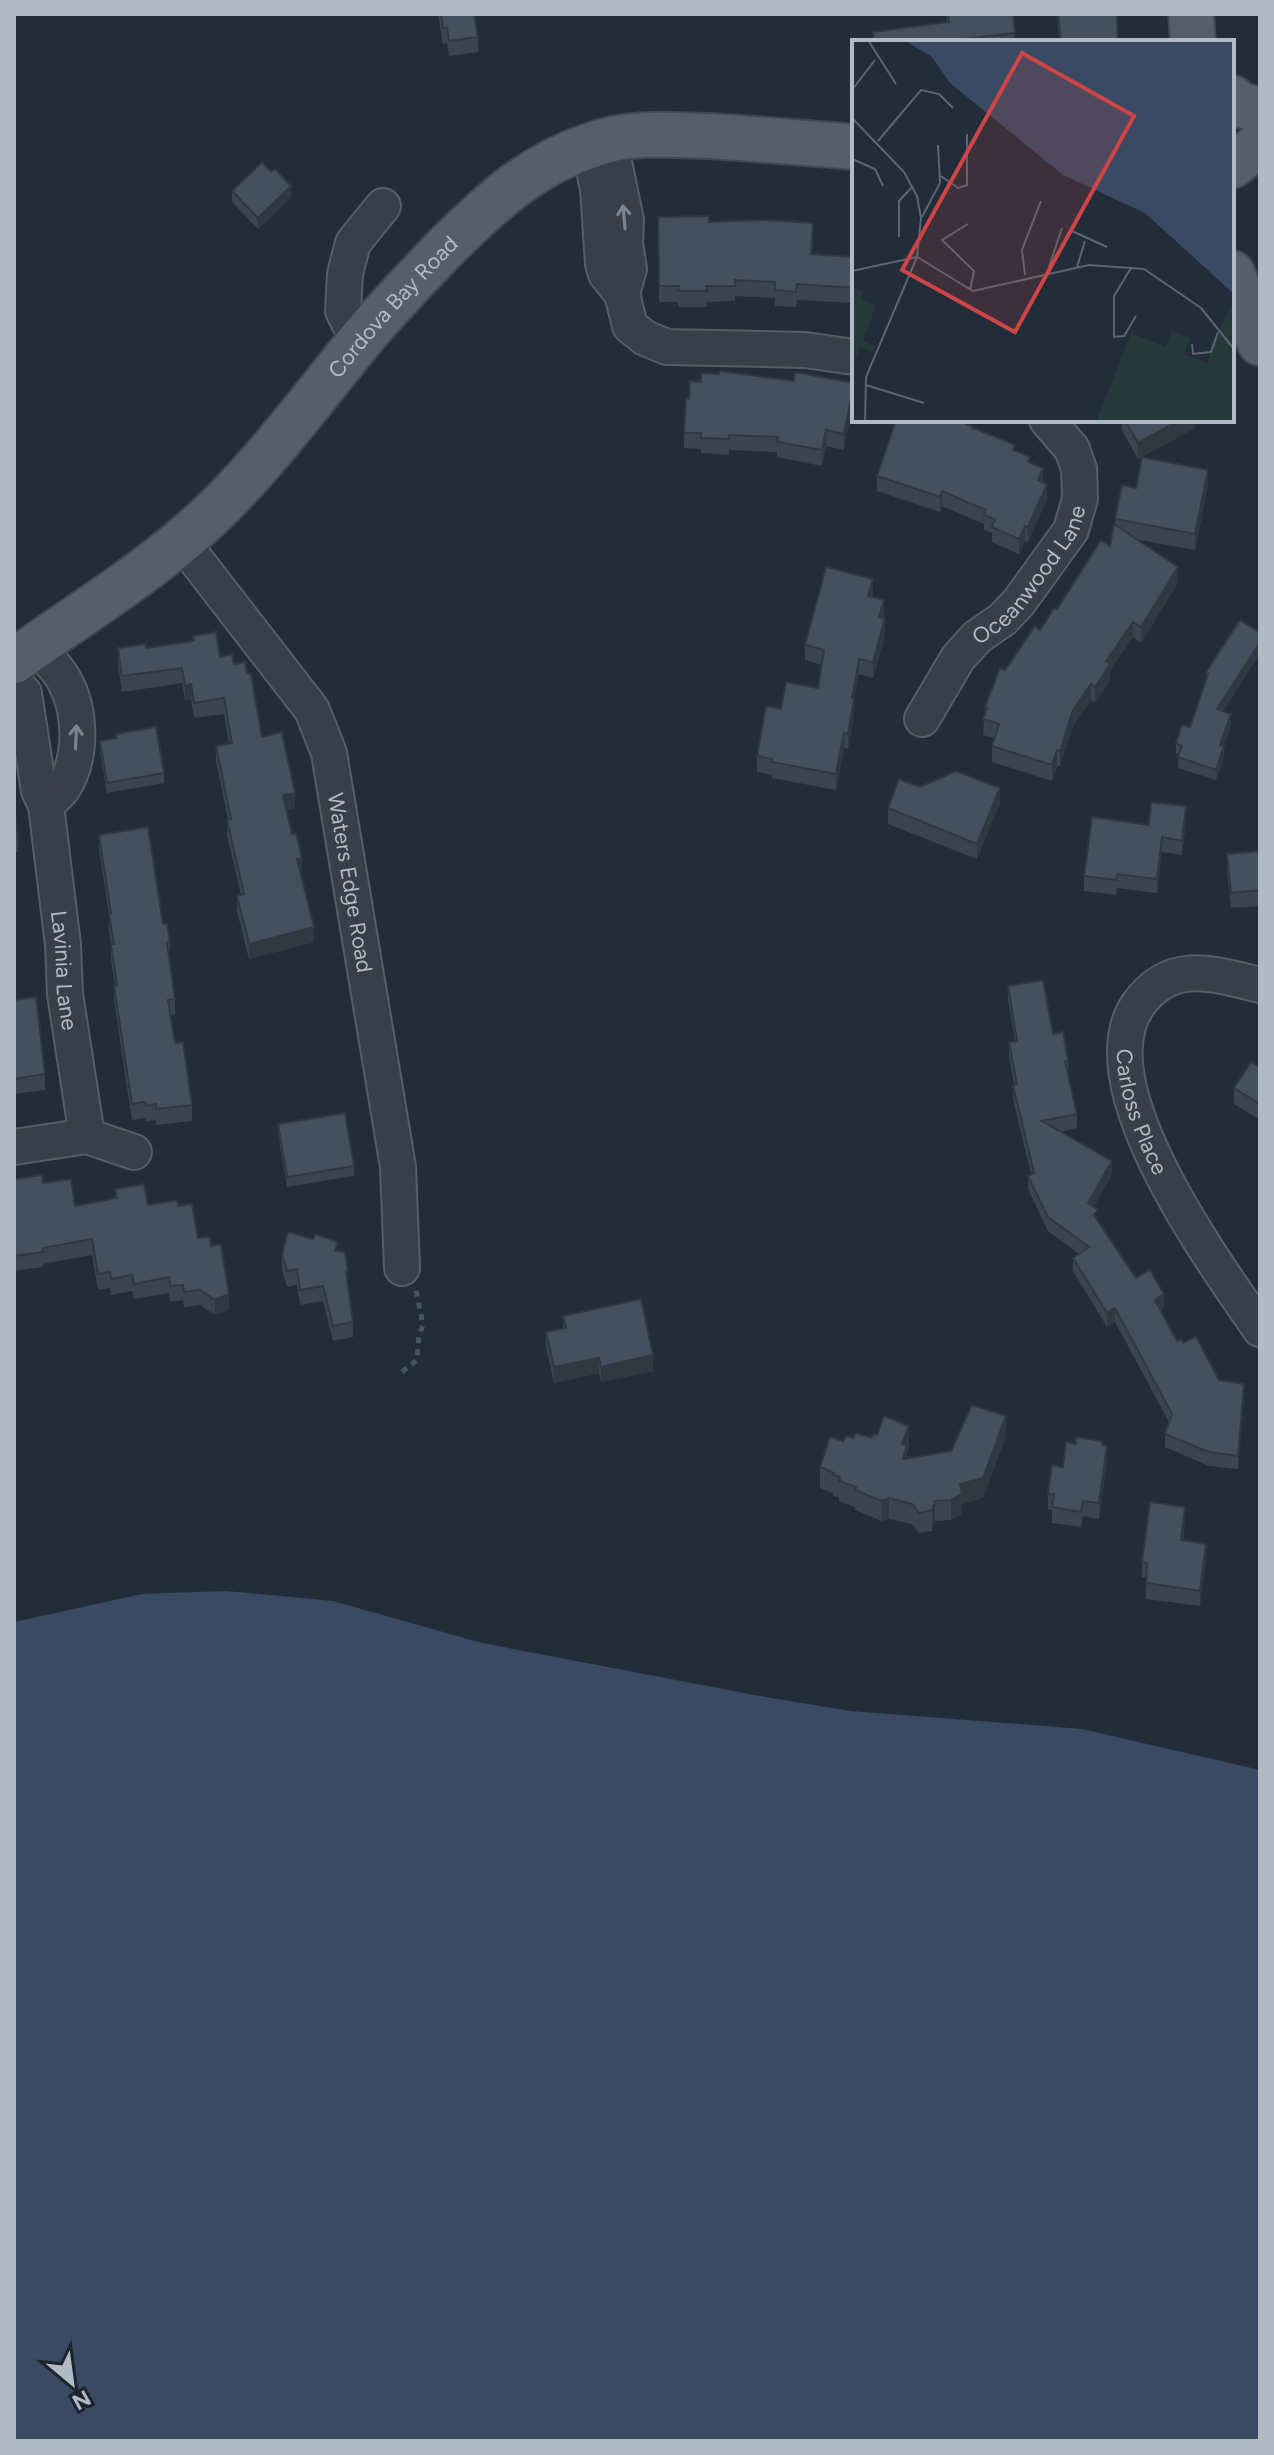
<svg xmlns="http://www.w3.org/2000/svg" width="1274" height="2455" font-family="Figtree,sans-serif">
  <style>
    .water { fill: #394a62 }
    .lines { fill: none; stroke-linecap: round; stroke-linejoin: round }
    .minor-casing { stroke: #555d67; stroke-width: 38 }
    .major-casing { stroke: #404852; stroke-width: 48 }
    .path { stroke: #455759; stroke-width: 5; stroke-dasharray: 6 6; stroke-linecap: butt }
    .minor { stroke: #373f4a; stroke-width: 34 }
    .major { stroke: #555e6a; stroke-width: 44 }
    .wall { fill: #3a4551 }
    .shaded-wall { fill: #303842 }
    .building { fill: #44505e; stroke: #303842; stroke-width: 2 }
    .oneway { stroke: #7b838e }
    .labels { text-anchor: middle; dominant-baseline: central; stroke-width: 6; stroke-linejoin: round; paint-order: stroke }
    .street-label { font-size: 22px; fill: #b2bac5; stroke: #1c242e }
    .inset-road { fill: none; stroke: #5c6571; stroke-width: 2 }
    .view { fill: #cf4547; fill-opacity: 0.15; stroke: #cf4547; stroke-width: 4 }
    .inset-edge { fill: none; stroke: #b2bac5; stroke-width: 4 }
  </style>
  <rect width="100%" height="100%" fill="#232d39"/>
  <path class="water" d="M226,1591l107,10 149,42 283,54 86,14 231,18 178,41v671h-1246v-819l128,-28z"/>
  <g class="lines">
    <defs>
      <g id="minor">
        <path d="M589,146l9,43 5,75 3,10 16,20 8,32 15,12 22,9 138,3 49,7"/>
        <path d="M613,157l13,63 -1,23 4,26 -7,25"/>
        <path d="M359,342l-16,-31 2,-37 8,-31 30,-37"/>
        <path id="s1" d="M182,542l130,168 17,43 69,414 4,101"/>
        <path d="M36,646c9,10 21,21 28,34 17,30 19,77 -1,108 -4,6 -12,12 -17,17"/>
        <path id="s2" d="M14,682l10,11 15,98 7,14 17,140 2,49 22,142"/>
        <path id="s3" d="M922,719l36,-61 19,-21 26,-18 16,-17 52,-72 9,-31 -1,-30 -7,-20 -25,-29"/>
        <path id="s4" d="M1260,985c-46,-11 -89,-27 -122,20 -55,80 77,258 122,324"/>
        <path d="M14,1147l73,-11 47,16"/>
      </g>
      <g id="major">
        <path d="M1191,14l2,28"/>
        <path d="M1232,98l9,7 19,5"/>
        <path d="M1232,166l28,-22"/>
        <path d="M1232,273l28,70"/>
        <path id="s5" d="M14,661c70,-50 146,-95 207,-156 50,-50 92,-107 137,-162 28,-34 59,-66 90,-98 46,-45 84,-81 147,-101 37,-13 76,-9 114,-8 49,3 97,7 145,11"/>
      </g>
    </defs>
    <use href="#minor" class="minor-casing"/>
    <use href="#major" class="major-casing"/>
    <path class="path" d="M402,1372l15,-12 2,-25 4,-10 -7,-35"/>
    <use href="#minor" class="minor"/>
    <use href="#major" class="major"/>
  </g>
  <path class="wall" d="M438,14h36l4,23v15l-29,4 -2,-13 -4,1z
    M946,14h67l2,28h-142v-10l74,-10z
    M1057,14l61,28h-59z
    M232,191l59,6 -33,32 -26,-27z
    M658,217l51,5 104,16 -1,16 42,3v46l-57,-3 -1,7 -21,-1v-8l-40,-2v5l-28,1v5h-29v-5h-19z
    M701,382l153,16 -10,52 -18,-4 -4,20 -45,-9v-5l-48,-2v5l-28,-2v-4l-17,-1v-15l5,-34z
    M1122,420h73v8l-53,29 66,28 -13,65 -60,-11 43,44 -37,60 -8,-6 -23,33v10l-15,23 -4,-3 -18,26 -13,40h-3l-5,15 -60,-19v-16l3,-8 -12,-3 2,-28 20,-37 105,-124 5,-21v-6l21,-31 6,-31 -4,2 -16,-29z
    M1015,450l15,12 13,20 4,17 -19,43 -3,-1 -6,13 -27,-12v-9l-8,-3v-6l-42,-18 -2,6 -63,-21v-15z
    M873,595l-1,2 12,19 1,18 -12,44 -14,-4 -5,26v15l-6,34 -4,-1 -8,42 -64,-12v-3l-15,-3v-16l24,-47 37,-21 4,-23 -17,-5v-15z
    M1260,633v20l-37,58 8,13 -7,22v11l-8,23 -38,-12 1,-13 -3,-1v-11l14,-16 16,-45v-10z
    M193,636l27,21 14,7 28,73 33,71 -9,2 16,64 12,68 -65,17 -12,-48v-15l4,-1 -14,-60 1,-16 -12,-57v-16l13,-3 -5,-29 -30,4 -3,-19 -6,2 -3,-18 -60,9 -4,-28v-16h28l47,-7z
    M100,741l64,32v10l-57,10 -7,-41z
    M920,787l80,16 -23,56 -89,-35v-16z
    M14,807l4,31v14h-4z
    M1186,820l-4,35 -20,-3 -5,41 -40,-5 -1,7 -32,-4v-15l65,-51z
    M99,835l64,89 7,18 -1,16 6,41v16l-5,1 5,27 17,62v16l-36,4v-5l-10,1 -1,-3 -13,2 -18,-119 1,-15 -4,-26v-16l-2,-15v-15l-10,-64z
    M1260,851v55l-29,2 -4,-38v-16z
    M1008,986l45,48 15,27v14l9,39v14l-17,4 52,43 -19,32 5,14 38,57 28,30 -3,2 16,31 6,2 36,37 25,18 -6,71 -29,-3 -44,-19v-13l4,-12 -54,-100 -8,5 -34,-56v-13l6,-4 -31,-23 -20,-42v-13l3,-2 -18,-75 1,-14 -5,-29v-14l6,-1 -7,-41z
    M14,1000l31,74v16l-31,4z
    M1260,1068v52l-26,-16v-16z
    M278,1124l76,42v10l-67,11 -9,-53z
    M14,1179l29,4 32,23 40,-7v-10l33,16 30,1 20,32 13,8 18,64 -14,5 -15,-10 -16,2 -1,-7 -13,2 -1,-9 -35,6 -2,-8 -21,4 -1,-7 -12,2 -6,-35 -49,9v3l-29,4z
    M313,1239l25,13 10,35 5,35v15l-20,4 -10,-40 -23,4 -3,-20 -10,2 -5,-17v-16z
    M563,1316l90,55 -52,11 -2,-9 -45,10 -8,-35v-16l17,-4z
    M1006,1436l-23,62 -21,6v10l-11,6 -16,1 -3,10 -13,2 -7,-9 -23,-5 -7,2 -27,-11v-3l-16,-6v-4l-6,-1v-3l-13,-5v-21l23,-26 10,-3h18l38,8 -2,6v7l44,-8z
    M1076,1444l26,1 5,17 -8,57 -16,-3 -2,11 -29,-4v-13l-4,-1v-15z
    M1185,1522l-2,19 23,18 -6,47 -54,-7v-21l-4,-1v-15z"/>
  <path class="shaded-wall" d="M291,186v11l-33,32v-11z
    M854,383v15l-10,52v-16z
    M1180,420h15v8l-57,31v-16z
    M826,430v16l-4,20v-16z
    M1043,468v15l-5,-3z
    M1208,470v15l-13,65v-16z
    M1047,484v15l-19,43v-15z
    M942,491v15l-2,6v-15z
    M1025,526v15l-6,13v-15z
    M1178,567v16l-37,60v-16z
    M873,579v16l-5,17v-16z
    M884,600v16l-5,17v-16z
    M885,618v16l-12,44v-16z
    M1133,622v15l-23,33v10l-15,23v-16l11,-26z
    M1260,642v11l-43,66v-10z
    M859,659v15l-5,26v15l-6,34v-15l4,-36z
    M191,684v15l-6,2v-15z
    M1091,684v16l-18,26 -13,40v-15l13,-41z
    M1231,714v10l-7,22v11l-8,23v-10l4,-25z
    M844,733v15l-8,42v-16z
    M1057,750v16l-5,15v-16z
    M1000,788v15l-23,56v-15z
    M295,793v15l-12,2v-15z
    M1186,806v14l-4,35v-14z
    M1162,837v15l-5,41v-14z
    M302,858v16l-5,1v-16z
    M314,927v15l-65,17v-15z
    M1112,1161v14l-24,42v-14z
    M229,1294v16l-14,5v-15z
    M1164,1294v14l-9,6v-14z
    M1115,1308v14l-8,5v-14z
    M653,1355v16l-52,11v-15z
    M599,1358v15l-45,10v-16z
    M1244,1384v14l-6,71v-13z
    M1006,1416v20l-23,62 -21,6v10l-11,6v-20z
    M909,1426v20l-2,6v14l-4,14 -1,-36z
    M1107,1446v16l-8,57v-16z
    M889,1498v21l-7,2v-20z
    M935,1501v20l-3,10v-21z
    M1185,1507v15l-4,34v-16z
    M1206,1544v15l-6,47v-15z"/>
  <path class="building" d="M441,14h33l4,23 -29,4 -2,-13h-4z
    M948,14h65l2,19 -75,9h-66l-1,-10 76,-10z
    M1058,14l59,1 1,27h-57z
    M262,162l9,10 4,-3 16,17 -33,32 -26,-27z
    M709,216v6l56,-2 48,3 -2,31 43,3v31l-57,-4 -1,8 -21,-2v-8l-40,-2v6h-29l1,5h-29l1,-5h-20l-1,-69z
    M720,371l74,10 1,-9 59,11 -10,51 -18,-4 -4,20 -45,-8 1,-5 -49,-2v4l-28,-1v-5h-17l2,-35 3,1 1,-18 11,1v-9l18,1z
    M896,420h62l15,7 -1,3 2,-2 41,17 -2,5 17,7 -2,5 15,6 -5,12 9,4 -19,43 -3,-1 -6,13 -27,-12 3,-8 -11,-4 2,-5 -44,-19 -2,6 -63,-21z
    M1125,420h55l-42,23z
    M1142,457l66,13 -13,64 -80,-15 7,-34 14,3z
    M1114,524l64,43 -37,60 -8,-5 -27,39 4,3 -15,23 -4,-3 -18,26 -13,41 -3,-1 -5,15 -60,-19 7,-22 -16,-5 4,-11 -2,-1 15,-39 5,2 30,-44 5,4 14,-22 3,1 44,-69 9,6z
    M826,567l47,12 -5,17 16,4 -5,17 6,1 -12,44 -14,-3 -7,39 2,1 -6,35 -4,-1 -8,41 -64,-12v-3l-15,-3 9,-50 15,3 5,-27 32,6 6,-38 -19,-5z
    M1240,620l20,13v9l-43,67 14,5 -11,31 4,1 -8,24 -38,-13 4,-11 -6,-3 6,-18 8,2 18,-53 -2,-2z
    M216,632l4,25 12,-3 2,10 11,-2 2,11 4,1 11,63 20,-5 13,61 -12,2 9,39 4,-1 6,25 -5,1 17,68 -65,17 -12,-48 7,-2 -17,-74 4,-1 -15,-73 16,-3 -8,-45 -30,5 -3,-19 -6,2 -3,-18 -60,8 -4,-28 28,-4v4l48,-7 -1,-5z
    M156,727l8,46 -57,10 -7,-42 17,-3 -1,-4z
    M956,771l44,17 -23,56 -89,-36 11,-29 21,8z
    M1151,802l35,4 -4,35 -20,-4 -5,42 -40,-5 -1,6 -32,-4 8,-59 57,8z
    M14,807l4,31h-4z
    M148,827l15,97h4l3,18h-3l8,57 -7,1 7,43 8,-1 9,63 -36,4v-5l-10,2 -1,-4 -13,2 -18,-118 3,-1 -6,-41h3l-5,-30 2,-1 -12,-78z
    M1260,851v39l-29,3 -4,-39z
    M1043,980l10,54 10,-2 5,29h-3l12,53 -35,7 70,40 -24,42 10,7 -4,5 42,63 14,-8 14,24 -9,6 22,41 4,-2 2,4 13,-7 23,44 25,4 -6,72 -29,-4 -44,-18 7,-20 -57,-106 -8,5 -34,-55 16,-11 -41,-30 -20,-41 6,-3 -21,-88 4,-1 -8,-42 8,-1 -9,-55z
    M36,997l9,77 -31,5v-79z
    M1251,1062l9,6v36l-26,-16z
    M345,1113l9,53 -67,11 -9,-53z
    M42,1175l1,8 28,-4 4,27 42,-8 -2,-9 29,-5 4,21 29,-5 1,6 14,-2 6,34 12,-1 1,9 10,-2 8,50 -14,6 -15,-10 -16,2 -1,-7 -13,1 -1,-9 -35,7 -2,-9 -21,4 -1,-7 -12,2 -6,-35 -49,9v4l-29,4v-77z
    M288,1232l25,7 2,-5 23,8 -3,9 10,1 3,20h-2l7,50 -20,4 -10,-40 -23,4 -3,-21 -10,2 -5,-17z
    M641,1299l12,56 -52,12 -2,-9 -45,9 -8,-35 20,-4 -3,-12z
    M972,1405l34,11 -23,62 -23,6 2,10 -11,6 -16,1 -3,9 -13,3 -7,-9 -23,-6 -7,3 -27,-11 1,-3 -17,-6 1,-4 -7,-2 1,-2 -14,-6 10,-30 13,4 3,-5 7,2 3,-5 15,5 3,-4 3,1 7,-19 25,10 -7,18 5,1 -4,14 48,-8z
    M1076,1437l26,4v4l5,1 -8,57 -16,-2 -2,11 -29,-5 2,-13h-6l4,-29 11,2 3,-25 10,2z
    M1150,1502l35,5 -4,33 25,4 -6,47 -54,-8 1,-20 -5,-1z"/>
  <defs><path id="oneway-shaft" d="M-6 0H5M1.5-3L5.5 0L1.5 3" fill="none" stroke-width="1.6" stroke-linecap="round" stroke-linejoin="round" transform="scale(2)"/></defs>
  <g class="oneway">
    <use href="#oneway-shaft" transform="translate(624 217) rotate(-95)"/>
    <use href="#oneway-shaft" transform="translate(76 737) rotate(-88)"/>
  </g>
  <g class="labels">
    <g class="street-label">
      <text stroke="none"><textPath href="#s5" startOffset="522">Cordova Bay Road</textPath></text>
      <text stroke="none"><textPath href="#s3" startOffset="182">Oceanwood Lane</textPath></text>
      <text stroke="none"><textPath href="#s1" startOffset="390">Waters Edge Road</textPath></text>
      <text stroke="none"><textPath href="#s2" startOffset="296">Lavinia Lane</textPath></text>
      <text stroke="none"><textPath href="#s4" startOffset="246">Carloss Place</textPath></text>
    </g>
  </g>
  <g transform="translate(852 40)">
    <rect width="382" height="382" fill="#232d39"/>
    <path d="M0,247l10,4 -1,8 15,6 -13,36 12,5 -2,6 -13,-4 -5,13zM382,257v125h-138l35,-89 34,14 7,-16 18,7 -6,16 23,9z" fill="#263a3b"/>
    <path d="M52,0h330v254l-89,-81 -82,-38 -113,-92 -18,-26z" fill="#394a62"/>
    <path class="inset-road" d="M16,0l28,44M0,50l23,-30M0,78l52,54 13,24 4,22 -4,39 -51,120 -1,45M26,101l43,-51 18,4 14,14M0,119l23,10 8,17M89,136l17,12 9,-3v-51M70,177l18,-34 -2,-38M116,184l-26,16 32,31 -4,19M220,191l35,16M47,197v-36l14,-15M65,217l56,34 116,-26 55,4 57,39 33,41M225,227l8,-26M279,228l-17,28v41l10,-1 12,-20M0,231l65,-14M195,233l15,-45M173,235l-3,-25 19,-49M340,304l1,10 18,-2 7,-20M14,345l58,18"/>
    <path class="view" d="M170,13l112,63 -119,216 -113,-62z"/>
    <rect width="382" height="382" class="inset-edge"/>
  </g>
  <rect width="1274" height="2455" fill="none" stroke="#b2bac5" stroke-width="32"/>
  <g transform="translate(72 2383) rotate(151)" stroke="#1c242e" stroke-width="6" paint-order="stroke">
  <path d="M0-6L14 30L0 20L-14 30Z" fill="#b2bac5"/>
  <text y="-12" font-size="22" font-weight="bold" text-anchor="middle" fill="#b2bac5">N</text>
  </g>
</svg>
